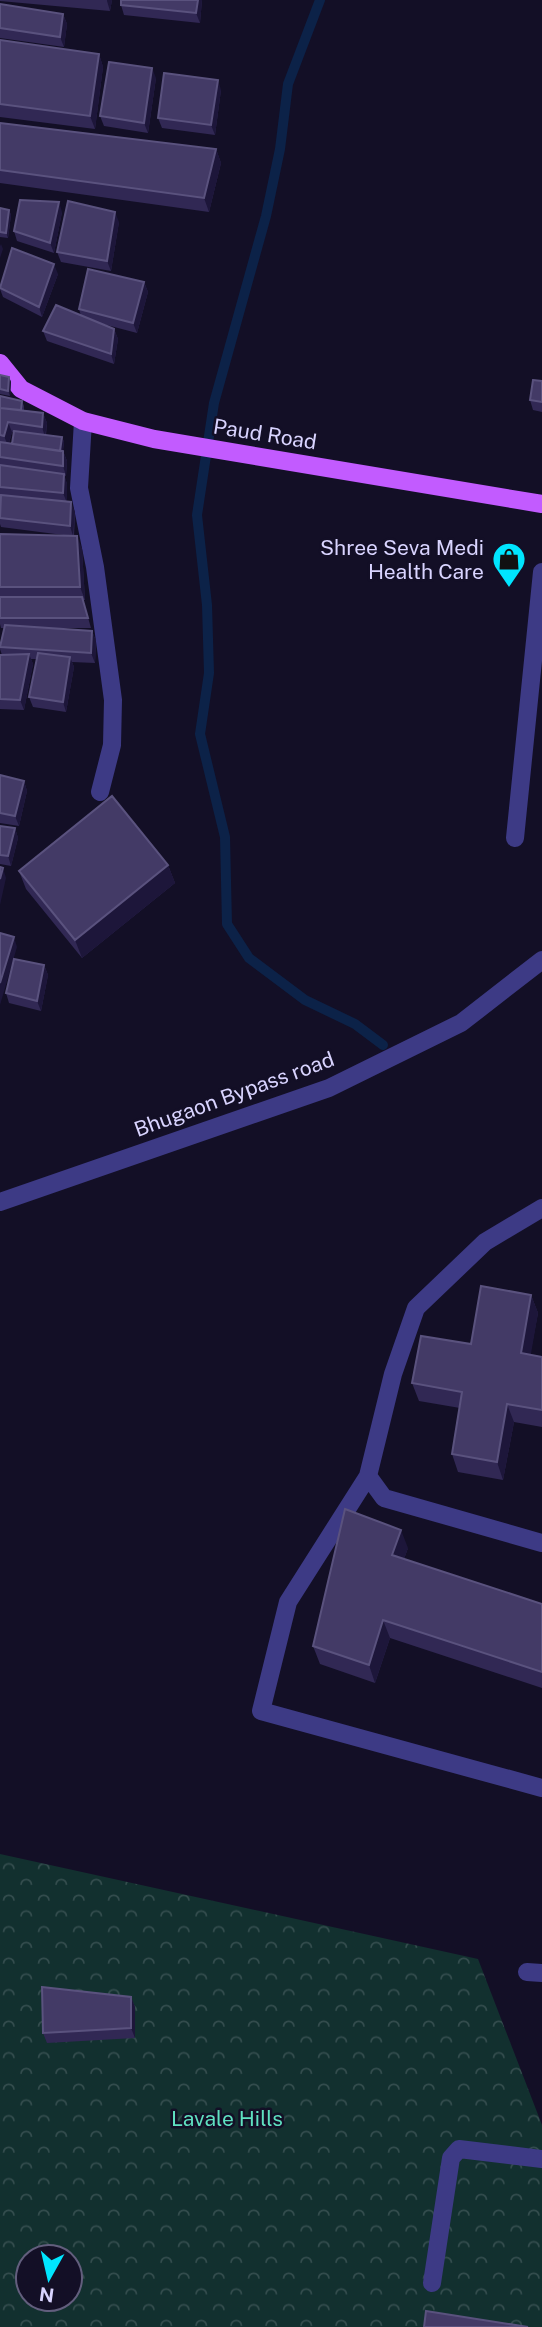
<svg xmlns="http://www.w3.org/2000/svg" width="542" height="2327" font-family="'Public Sans',sans-serif">
  <style>
    .forest { fill: url(#forest-crowns); fill-rule: evenodd }
    .lines { fill: none; stroke-linecap: round; stroke-linejoin: round }
    .stream { stroke: #0c2248; stroke-width: 10 }
    .minor { stroke: #3d3a85; stroke-width: 18 }
    .major { stroke: #c25bff; stroke-width: 18 }
    .wall { fill: #312854; fill-rule: evenodd }
    .shaded-wall { fill: #1d163a }
    .building { fill: #433a66; stroke: #5a527e; stroke-width: 2 }
    .labels { text-anchor: middle; dominant-baseline: central; stroke-width: 5; stroke-linejoin: round; paint-order: stroke }
    .street-label { font-size: 21px; fill: #d9d4ff; stroke: #130f26 }
    .poi-label { font-size: 21px; fill: #d9d4ff; stroke: #130f26; text-anchor: end }
    .park-label { font-size: 21px; fill: #5fe0c0; stroke: #130f26 }
  </style>
  <defs>
    <pattern id="forest-crowns" width="20" height="18" patternUnits="userSpaceOnUse" patternTransform="scale(1.75)"><rect width="20" height="18" fill="#12302f"/><path d="M2 6a3 3 0 1 1 6 0M12 15a3 3 0 1 1 6 0" fill="none" stroke="#344d4e"/></pattern>
  </defs>
  <rect width="100%" height="100%" fill="#130f26"/>
  <path class="forest" d="M0,1854l478,105 64,166v202h-542zM28,2257h42v42h-42z"/>
  <g class="lines">
    <path class="stream" d="M320,0l-32,84 -8,65 -14,67 -52,187 -17,112 10,90 2,68 -9,61 25,103 2,87 22,34 56,42 50,24 28,21"/>
    <path class="minor" d="M83,421l-4,67 16,79 18,133 -1,45 -12,47
      M515,838l27,-266
      M0,1202l329,-114 132,-65 81,-63
      M542,1208l-57,34 -69,66 -23,66 -25,102 16,22 158,45
      M368,1476l-80,126 -27,109 281,77
      M527,1972l15,1
      M432,2283l19,-125 8,-9 83,10"/>
    <path class="major" d="M0,363l21,26 62,32 71,18 388,65"/>
  </g>
  <path class="wall" d="M0,0h112l-2,11 -110,-10z
    M202,0l-2,23 -76,-8 -3,-10z
    M0,4l63,10 4,10 -3,23 -64,-9z
    M0,40l99,14 4,13 -8,62 -95,-12z
    M156,78l-8,55 -44,-7 -4,-10z
    M221,90l-6,45 -53,-7 -4,-10z
    M0,123l216,26 5,14 -12,49 -209,-29z
    M0,208l9,2 2,5 -3,23 -8,-1z
    M62,212l-8,41 -37,-12 -3,-10z
    M119,222l-8,49 -50,-9 -4,-10z
    M58,274l-16,43 -39,-20 -3,-8v-4z
    M144,282l4,10 -11,41 -38,-10 15,6 4,10 -4,25 -67,-23 -4,-10 38,-15 -2,-7z
    M0,375l9,2 2,5 -1,14 -10,-2z
    M542,381v31l-9,-2 -3,-10z
    M0,396l22,5 2,5v4l19,3 4,10 -1,12 16,2 2,5 -1,9 4,10 -1,15 -2,-1 3,9v17l8,11 -1,24 8,13 3,51h-2l8,28h-39l40,3 4,10 -1,22 -23,-1 2,5 -8,45 -33,-5 -4,-10 8,-38h-6l2,5 -9,46 -24,-1v-54h2l-2,-6v-5l4,-16h-3l-1,-4v-90l71,2 -70,-9 -1,-3zM12,432l2,1 -2,10h-3z
    M0,775l24,6 3,10 -8,35 -19,-3z
    M0,826l15,2 3,10 -7,28 -11,-2z
    M168,865l7,18 -93,75 -56,-69 -7,-18z
    M44,965l4,10 -7,36 -32,-8 -3,-10z
    M531,1295l7,18 -8,42 12,2v70l-28,-5 -11,58 -45,-8 -6,-18 8,-46 -41,-7 -7,-18 59,-39z
    M408,1548l-4,11 138,45v84l-152,-50 -15,45 -55,-19 -7,-18z
    M131,1997l4,10v31l-88,5 -4,-10z"/>
  <path class="shaded-wall" d="M107,0h5l-2,11 -3,-10z
    M198,0h4l-2,23 -4,-10z
    M63,14l4,10 -3,23 -4,-10z
    M99,54l4,13 -8,62 -5,-13z
    M152,68l4,10 -8,55 -4,-10z
    M218,80l3,10 -6,45 -4,-10z
    M216,149l5,14 -12,49 -5,-14z
    M59,202l3,10 -8,41 -4,-10z
    M9,210l2,5 -3,23 -2,-5z
    M115,212l4,10 -8,49 -4,-10z
    M1,244l2,5 -3,9v-12z
    M54,264l4,10 -16,43 -3,-10z
    M144,282l4,10 -11,41 -4,-10z
    M114,329l4,10 -4,25 -3,-10z
    M9,377l2,5 -1,14 -2,-5z
    M43,413l4,10 -2,14 -3,-10z
    M8,422l4,10 -4,14 -4,-10z
    M62,437l2,5 -2,14 -2,-5z
    M63,451l4,10 -1,15 -3,-10z
    M64,474l3,10v19l-4,-10z
    M71,502l4,10 -2,24 -3,-10z
    M77,536l5,13 3,51 -5,-13z
    M92,631l4,10 -1,22 -4,-10z
    M29,654l4,10 -9,46 -4,-10z
    M70,657l4,10 -8,45 -3,-10z
    M24,781l3,10 -8,35 -4,-10z
    M15,828l3,10 -7,28 -3,-10z
    M168,865l7,18 -93,75 -7,-18z
    M3,868l3,10 -6,27v-26z
    M14,937l3,10 -17,58v-22z
    M44,965l4,10 -7,36 -4,-10z
    M531,1295l7,18 -10,58 -7,-18z
    M507,1404l7,18 -11,58 -6,-18z
    M401,1530l7,18 -9,25 -7,-18z
    M383,1620l7,18 -15,45 -6,-18z
    M131,1997l4,10v31l-4,-10z"/>
  <path class="building" d="M121,0h77l-2,13 -75,-8z
    M0,4l63,10 -3,23 -60,-9z
    M0,40l99,14 -9,62 -90,-12z
    M109,62l43,6 -8,55 -44,-7z
    M164,73l54,7 -7,45 -53,-7z
    M0,123l216,26 -12,49 -204,-28z
    M20,200l39,2 -9,41 -36,-12z
    M68,201l47,11 -8,49 -50,-9z
    M0,208l9,2 -3,23 -6,-1z
    M12,248l42,16 -15,43 -39,-19z
    M88,269l56,13 -11,41 -54,-14z
    M56,305l58,24 -3,25 -68,-23z
    M0,375l9,2 -1,14 -8,-2z
    M533,380l9,1v21l-12,-2z
    M0,396l22,5 -1,9 -21,-2z
    M0,408l43,5 -1,14 -34,-5 -4,14 -4,-1z
    M14,431l48,6 -2,14 -48,-7z
    M0,442l63,9v15l-63,-9z
    M0,465l64,9 -1,19 -63,-6z
    M1,495l70,7 -1,24 -70,-8z
    M0,534l77,2 3,51h-80z
    M0,597h82l6,21h-88z
    M5,625l87,6 -1,22 -91,-6z
    M38,653l32,4 -7,45 -34,-5z
    M29,654l-9,46 -20,-1v-44z
    M0,775l24,6 -9,35 -15,-3z
    M112,796l56,69 -93,75 -56,-69z
    M0,826l15,2 -7,28 -8,-1z
    M0,867l3,1 -3,11z
    M0,933l14,4 -14,46z
    M14,959l30,6 -7,36 -31,-8z
    M481,1286l50,9 -10,58 21,4v53l-35,-6 -10,58 -45,-8 10,-62 -50,-9 9,-47 50,8z
    M345,1509l56,21 -9,25 150,49v68l-159,-52 -14,45 -56,-19z
    M42,1987l89,10v31l-88,5z
    M426,2311l102,16h-104z"/>
  <defs>
    <symbol id="shop-pin" viewBox="-11 -11 22 30"><path d="M0 17L-7.5 6A9.5 9.5 0 1 1 7.5 6Z" fill="#00e5ff" stroke="#130f26"/><path d="M-5-2.5h2.3a2.7 3.5 0 0 1 5.4 0H5L5.5 6h-11ZM-1.5-2.5h3a1.5 2.3 0 0 0-3 0Z" fill="#111"/></symbol>
  </defs>
  <g fill-rule="evenodd">
    <use href="#shop-pin" x="490" y="540" width="38" height="52"/>
  </g>
  <g class="labels">
    <g class="street-label">
      <text transform="translate(265 434) rotate(9)">Paud Road</text>
      <text transform="translate(234 1094) rotate(-20)">Bhugaon Bypass road</text>
    </g>
    <g class="poi-label">
      <text x="484" y="547">Shree Seva Medi<tspan x="484" dy="24">Health Care</tspan></text>
    </g>
    <g class="park-label">
      <text x="227" y="2118">Lavale Hills</text>
    </g>
  </g>
  <g transform="translate(49 2278) rotate(188)"><circle r="33" fill="#130f26" stroke="#625e7d" stroke-width="2"/>
  <path d="M0-5L12 26L0 18L-12 26Z" fill="#00e5ff"/>
  <text y="-10" font-size="19" font-weight="bold" text-anchor="middle" fill="#d9d4ff">N</text>
  </g>
</svg>
